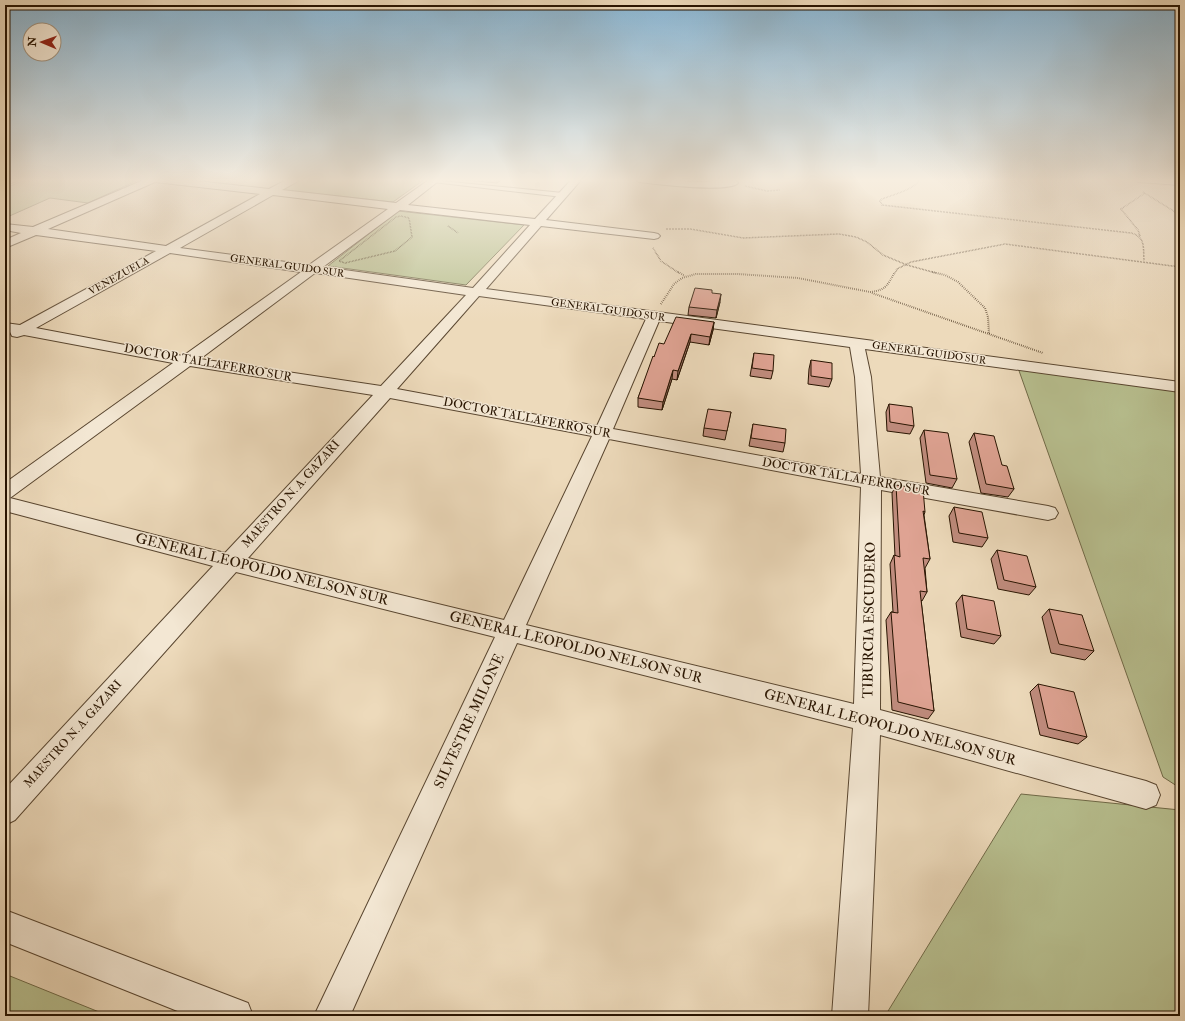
<svg xmlns="http://www.w3.org/2000/svg" width="1185" height="1021" font-family="'IM FELL Double Pica',serif">
  <style>
    .green { fill: #b8c090; stroke: #706a48 }
    .lines { fill: none; stroke-linecap: round; stroke-linejoin: round }
    .lane-casing { stroke: #594630; stroke-width: 2 }
    .street-casing { stroke: #594630; stroke-width: 2 }
    .path-far1 { stroke: #281401; stroke-width: 1.5; stroke-dasharray: 0.5 1; stroke-linecap: butt }
    .path { stroke: #281401; stroke-width: 2; stroke-dasharray: 0.5 1.5; stroke-linecap: butt }
    .lane { fill: #f3e7d3; fill-rule: evenodd }
    .street { fill: #f3e7d3; fill-rule: evenodd }
    .wall { fill: #c08c7e; stroke: #281401 }
    .shaded-wall { fill: #9c7267; stroke: #281401 }
    .building { fill: #dfa393; stroke: #281401 }
    .labels { text-anchor: middle; dominant-baseline: central; stroke-width: 3; stroke-linejoin: round; paint-order: stroke }
    .far-street-label { font-size: 10px; fill: #281401; stroke: #f3e7d3 }
    .street-label { font-size: 12px; fill: #281401; stroke: #f3e7d3 }
    .near-street-label { font-size: 14px; fill: #281401; stroke: #f3e7d3 }
  </style>
  <rect width="100%" height="100%" fill="#eddabb"/>
  <filter id="stains"><feTurbulence type="fractalNoise" baseFrequency=".005" numOctaves="4"/><feColorMatrix values="0 0 0 0 .2 0 0 0 0 .09 0 0 0 0 .02 0 0 0 .5 -.17"/></filter>
  <radialGradient id="worn" r=".72"><stop offset=".6" stop-color="#630" stop-opacity="0"/><stop offset="1" stop-color="#630" stop-opacity=".3"/></radialGradient>
  <path class="green" d="M28,179h84l24,2 -48,22 -38,-5 -45,20v-30z
    M302,179h123l-32,23 -110,-12z
    M398,211l126,14 -58,60 -138,-19z
    M1017,365l163,22v401l-17,-11z
    M1021,794l159,16v206h-295z
    M5,974l104,42h-104z"/>
  <g class="lines">
    <defs>
      <path id="lane" d="M431,180l132,13 3,2 -3,2 -130,-15z"/>
      <path id="street" d="M5,179h14l-2,2 -12,4z
        M146,179h32l91,10 19,-10h12l-2,2 -16,9 114,13 34,-24h11l-33,26 127,14 37,-40h10l-36,41 108,13 4,1 2,2 -2,2 -4,1 -113,-13 -55,63 694,93v10l-315,-43 6,28 9,100 168,29 7,2 3,5 -3,5 -7,2 -167,-30 -1,220 266,71 10,4 4,10 -4,10 -10,4 -266,-74 -12,281h-36l21,-288 -336,-85 -167,373h-36l181,-379 -259,-65 -221,248 -10,5v-36l208,-223 -208,-55v-28l168,-120 -149,-28 -7,2 -5,-1 -2,-4 -5,-1v-8l15,2 136,-74 -120,-16 -31,13v-8l16,-7 -16,-3v-6l28,3zM155,182l105,12 -94,52 -118,-17zM273,195l115,14 -79,56 -129,-17zM400,210l130,15 -57,63 -150,-21zM170,253l131,19 -118,84 -147,-28zM315,273l151,22 -85,91 -181,-27zM479,296l167,23 -49,107 -200,-37zM659,321l191,26 5,30 6,97 -248,-45zM190,366l183,29 -148,158 -215,-55zM390,398l202,38 -88,184 -256,-62zM609,439l252,48 -7,217 -328,-79z
        M634,179c23,-3 45,3 68,3 8,0 31,-5 36,1 -9,10 -83,1 -99,-1z
        M1133,179h47v6l-42,-3z
        M5,910l243,93 5,13h-63l-185,-74z"/>
    </defs>
    <use href="#lane" class="lane-casing"/>
    <use href="#street" class="street-casing"/>
    <path class="path-far1" d="M920,179c-4,10 -28,16 -38,20l-2,2 2,4 249,28c15,4 12,15 13,28
      M745,186l22,5 13,-1
      M1143,192l37,23
      M401,216l8,2 3,19 -17,14 -50,12 -6,-2 57,-44z
      M448,226l10,7
      M666,229h24l53,9 96,-4 17,3 11,5 16,13 24,10 29,8
      M1140,236l-2,-6 -17,-21 24,-16
      M653,248l8,13 18,12
      M895,273l2,-4 14,-7 94,-18 175,23"/>
    <path class="path" d="M678,272l7,4
      M932,272l13,3 13,7 27,26 3,9 1,17
      M872,293l171,60
      M661,304l13,-20 8,-6 14,-4h42l60,4 72,14c17,-2 17,-7 25,-20"/>
    <use href="#lane" class="lane"/>
    <use href="#street" class="street"/>
  </g>
  <path class="wall" d="M456,179h46l-5,4z
    M712,293l8,9 -4,16 -28,-3 1,-8z
    M714,322l-1,8 -4,15 -19,-3 -13,38 -5,-1 -10,31 -24,-3v-9l16,-41 10,-13z
    M754,353l19,18 -2,8 -21,-3z
    M811,360l21,19 -3,8 -21,-3 1,-15z
    M889,404l25,22 -4,8 -23,-3 -1,-19z
    M731,412l-6,28 -22,-4 1,-8z
    M753,424l32,19 -2,9 -34,-6z
    M924,430l33,49 -5,9 -26,-5 -6,-45z
    M974,433l28,32 12,24 -6,8 -27,-4 -12,-51z
    M896,485l29,27 -1,3 6,44 -5,9 2,24 -5,9 -1,-1 13,111 -6,8 -36,-9 -6,-90 5,-8h2l-3,-48 4,-9 1,1 -3,-63z
    M954,507l34,31 -6,9 -29,-5 -4,-26z
    M997,550l39,37 -7,8 -31,-6 -7,-30z
    M962,595l39,41 -7,8 -33,-7 -5,-34z
    M1049,609l45,42 -9,9 -34,-7 -9,-36z
    M1038,684l49,53 -9,7 -38,-9 -10,-43z"/>
  <path class="shaded-wall" d="M496,179h6l-5,4z
    M721,294l-1,8 -4,16 1,-8z
    M714,322l-1,8 -4,15 1,-8z
    M691,334l-1,8 -13,38 1,-9z
    M673,370l-1,9 -10,31 1,-8z"/>
  <path class="building" d="M695,288l17,2v3l9,1 -4,16 -28,-3z
    M676,317l38,5 -4,15 -19,-3 -13,37 -5,-1 -10,32 -25,-4 15,-42 1,1 5,-14 5,1z
    M754,353l20,2 -1,16 -21,-3z
    M811,360l21,3v16l-21,-3z
    M889,404l23,3 2,19 -24,-4z
    M708,409l23,3 -4,19 -23,-3z
    M753,424l33,5 -1,14 -34,-5z
    M924,430l24,3 9,46 -27,-4z
    M974,433l20,3 8,29 5,1 7,23 -28,-5z
    M896,485l27,4 2,23 -2,-1 7,48 -7,-1 4,34 -7,-1 14,120 -36,-9 -7,-90 7,1 -4,-58 6,2z
    M954,507l28,5 6,26 -29,-5z
    M997,550l30,6 9,31 -32,-7z
    M962,595l32,6 7,35 -34,-7z
    M1049,609l33,6 12,36 -35,-7z
    M1038,684l36,8 13,45 -39,-9z"/>
  <linearGradient id="sky" x2="0" y2="1"><stop stop-color="#89b6d4"/><stop offset="0.56" stop-color="#f7eee0"/><stop offset="1" stop-color="#f7eee0" stop-opacity="0"/></linearGradient>
  <rect width="1185" height="322" fill="url(#sky)"/>
  <g class="labels">
    <g class="far-street-label">
      <text transform="translate(287 266) rotate(8)">GENERAL GUIDO SUR</text>
      <text transform="translate(119 276) rotate(-29)">VENEZUELA</text>
      <text transform="translate(608 310) rotate(8)">GENERAL GUIDO SUR</text>
      <text transform="translate(929 353) rotate(8)">GENERAL GUIDO SUR</text>
    </g>
    <g class="street-label">
      <text transform="translate(208 363) rotate(10)">DOCTOR TALLAFERRO SUR</text>
      <text transform="translate(527 418) rotate(11)">DOCTOR TALLAFERRO SUR</text>
      <text transform="translate(846 477) rotate(10)">DOCTOR TALLAFERRO SUR</text>
      <text transform="translate(291 494) rotate(-48)">MAESTRO N. A. GAZARI</text>
      <text transform="translate(73 734) rotate(-48)">MAESTRO N. A. GAZARI</text>
    </g>
    <g class="near-street-label">
      <text transform="translate(262 569) rotate(14)">GENERAL LEOPOLDO NELSON SUR</text>
      <text transform="translate(869 620) rotate(-89)">TIBURCIA ESCUDERO</text>
      <text transform="translate(576 647) rotate(14)">GENERAL LEOPOLDO NELSON SUR</text>
      <text transform="translate(469 721) rotate(-65)">SILVESTRE MILONE</text>
      <text transform="translate(890 727) rotate(15)">GENERAL LEOPOLDO NELSON SUR</text>
    </g>
  </g>
  <rect width="1185" height="1021" fill="none" stroke="#eddabb" stroke-width="20"/>
  <rect x="6" y="6" width="1173" height="1009" fill="none" stroke="#281401" stroke-width="2"/>
  <rect x="10" y="10" width="1165" height="1001" fill="none" stroke="#281401"/>
  <g transform="translate(42 42) rotate(272)"><circle r="19" fill="#f3e7d3" stroke="#a2937f"/>
  <path d="M0-3L7 15L0 10L-7 15Z" fill="#8f2418"/>
  <text y="-6" font-size="11" font-weight="bold" text-anchor="middle" fill="#281401">N</text>
  </g>
  <rect width="100%" height="100%" filter="url(#stains)"/>
  <rect width="100%" height="100%" fill="url(#worn)"/>
</svg>
